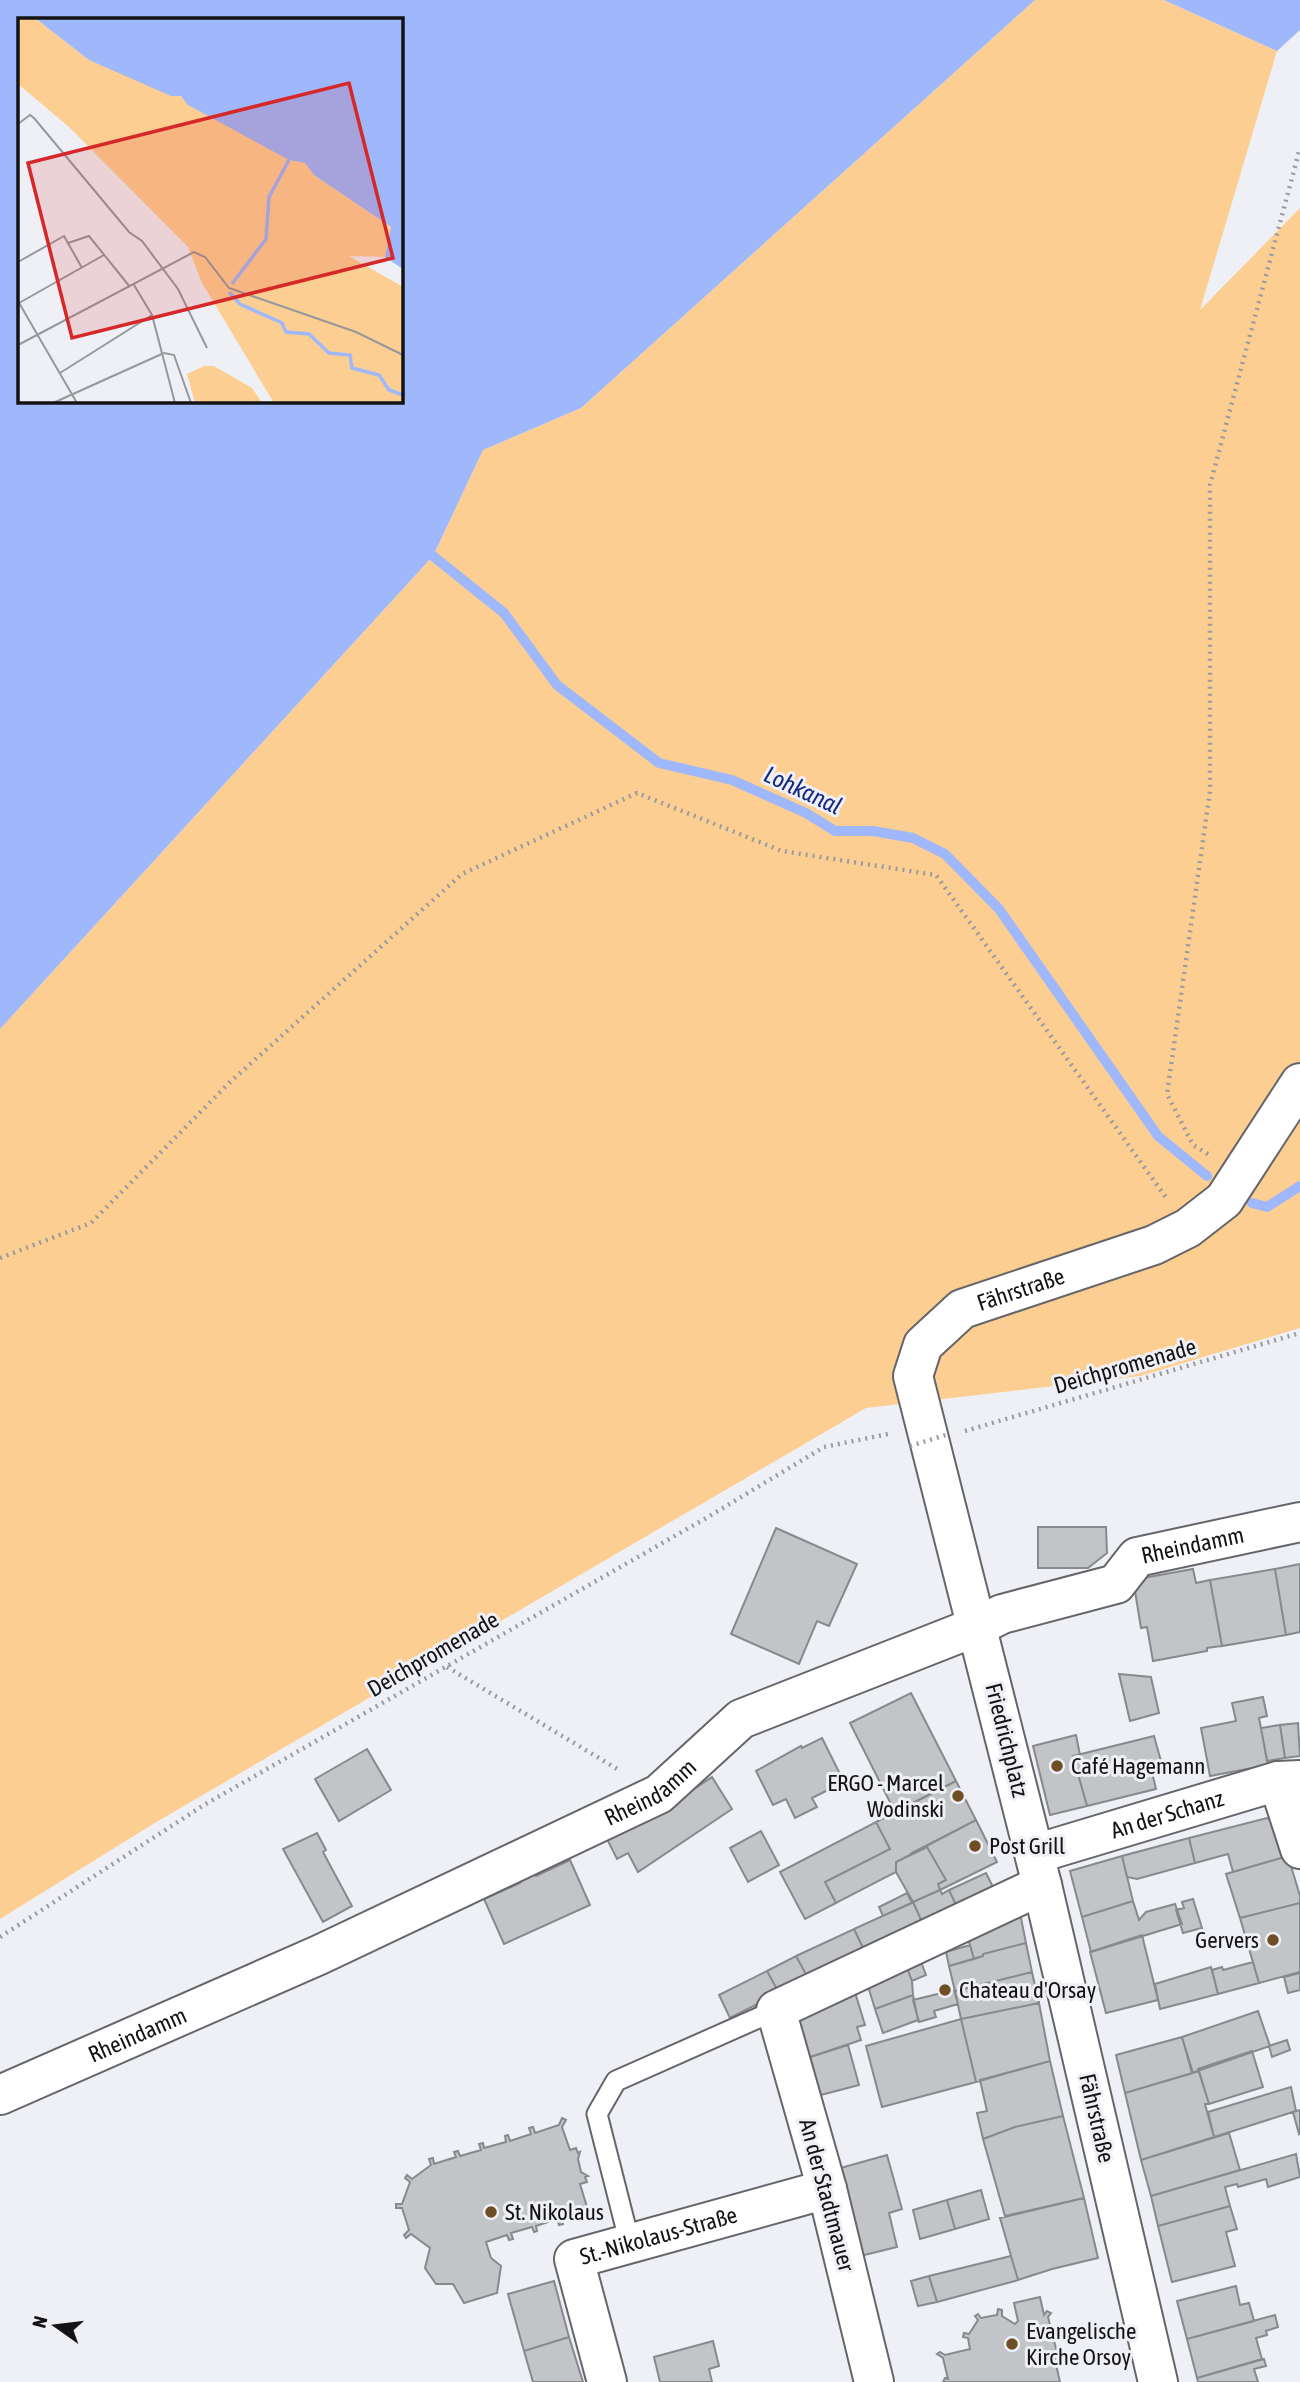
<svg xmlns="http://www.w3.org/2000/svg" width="1300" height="2382" font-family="'Asap Condensed',sans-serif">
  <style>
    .green { fill: #fdce92 }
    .water { fill: #9eb8fb; fill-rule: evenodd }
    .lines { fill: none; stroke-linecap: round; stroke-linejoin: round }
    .stream { stroke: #9eb8fb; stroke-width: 10 }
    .building { fill: #c2c4c8; stroke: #87898d; stroke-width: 2 }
    .service-casing { stroke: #65666a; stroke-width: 23 }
    .minor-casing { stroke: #65666a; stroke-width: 42 }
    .secondary-casing { stroke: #65666a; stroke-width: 42 }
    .path { stroke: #9a9b9f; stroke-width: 4.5; stroke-dasharray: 2 5; stroke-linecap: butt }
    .service { stroke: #fff; stroke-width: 19 }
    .minor { stroke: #fff; stroke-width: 38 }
    .secondary { stroke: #fff; stroke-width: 38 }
    .path-bridge { stroke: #9a9b9f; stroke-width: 4.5; stroke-dasharray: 2 5; stroke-linecap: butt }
    .poi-dot { fill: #6e4f25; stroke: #eef0f5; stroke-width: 2.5 }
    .labels { text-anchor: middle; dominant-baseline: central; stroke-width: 6; stroke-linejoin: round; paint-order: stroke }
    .street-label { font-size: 23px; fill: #131315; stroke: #eef0f5 }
    .poi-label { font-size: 23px; fill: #131315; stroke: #eef0f5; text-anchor: start }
    .water-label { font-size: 24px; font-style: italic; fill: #152884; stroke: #eef0f5 }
    .inset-river { fill: none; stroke: #9eb8fb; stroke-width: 3.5 }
    .inset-road { fill: none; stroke: #96989b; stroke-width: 2 }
    .view { fill: #d62828; fill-opacity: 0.15; stroke: #d62828; stroke-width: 3.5 }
    .inset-edge { fill: none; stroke: #131315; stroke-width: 3.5 }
  </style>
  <rect width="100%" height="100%" fill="#eef0f5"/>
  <path class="green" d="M1035,0h129l113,51 -77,259 100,-102v1120l-160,48 -274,32 -713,416 -153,95v-890l433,-473 50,-106 98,-42z"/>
  <path class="water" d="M0,0h1035l-454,408 -98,42 -50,106 -433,473zM401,19v382h-382v-382z
    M1164,0h136v30l-23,21z"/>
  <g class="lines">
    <path class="stream" d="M433,556l71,57 53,72 102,78 73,17 74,33 29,18h38l40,7 32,16 54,55 159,227 49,40
      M1252,1203l15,4 33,-21"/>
  </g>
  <path class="building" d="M1038,1527h68l1,26 -19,15h-50z
    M776,1528l81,36 -28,62 -12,-5 -18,43 -68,-30z
    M1300,1564v68l-14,3 -11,-66z
    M1193,1569l3,14 14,-3 12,66 -15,2v3l-54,10 -6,-34 -6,1 -7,-43 4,-6z
    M1275,1569l11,66 -64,11 -12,-66z
    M1119,1674l32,3 8,36 -29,8z
    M911,1693l45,88 -61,31 -45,-89z
    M1263,1697l4,19 -8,2 9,47 -58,11 -9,-48 35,-7 -4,-18z
    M1298,1723l2,33 -15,2 -5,-33z
    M1280,1725l5,33 -18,3 -6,-33z
    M1076,1735l4,20 -7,1 14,50 -37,9 -17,-69z
    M1154,1736l7,25 -11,3 6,25 -69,17 -14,-50z
    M822,1738l22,44 -32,16 5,9 -22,11 -9,-19 -13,6 -17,-34 45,-25 1,2z
    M367,1749l24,41 -52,31 -24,-42z
    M712,1777l20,32 -94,63 -10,-19 -11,6 -10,-20 48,-24z
    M956,1781l20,39 -80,42v10l-60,31 -11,-21 65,-33 -14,-27z
    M1267,1818l13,8 8,30 -55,16 -5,-18 -33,9 -6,-25z
    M976,1820l21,42 -57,28 -2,-6 8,-4 -19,-33 -17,7z
    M876,1822l14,27 -65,33 11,21 -31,16 -25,-47z
    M761,1831l18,34 -31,17 -18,-34z
    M317,1833l9,17 -3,2 29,54 -29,16 -40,-73z
    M1189,1838l6,25 -58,16 -10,-2 -5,-21z
    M927,1847l19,33 -8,4 2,6 -27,12 -17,-30v-10z
    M1122,1856l11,45 -51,16 -12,-46z
    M1288,1856l12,40v7l-60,15 -14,-44z
    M570,1860l20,45 -86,39 -20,-45 36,-16 -2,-5 15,-7 3,5z
    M986,1873l9,18 -38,16 -8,-17z
    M940,1890l2,4 7,-4 8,17 -35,15 -9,-20z
    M907,1893l5,10 -29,13 -4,-9z
    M1193,1899l9,29 -19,5 -7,-23 8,-2 -2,-6z
    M1133,1901l6,19 7,-8 29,-8 7,20 -91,28 -9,-35z
    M913,1902l9,20 -58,28 -10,-21z
    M1300,1903v69l-41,11 -19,-65z
    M1019,1908l7,35 -43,11v2l-9,3 -9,-31z
    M854,1929l10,21 -56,28 -12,-22z
    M1142,1935l16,65 -52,13 -16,-61z
    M1026,1943l6,29 -77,19 -6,-25 34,-10v-2z
    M970,1945l4,14 -25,7 -3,-14z
    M916,1949l10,26 -14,6 -6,-16z
    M796,1956l12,22 -29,15 -12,-22z
    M1253,1962l6,21 -41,11 -6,-24 10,-3 1,3z
    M906,1965l6,16 1,14 -38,14 -8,-26z
    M1211,1967l7,27 -58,15 -5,-25z
    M767,1971l12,22 -49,25 -11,-23z
    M1032,1972l7,31 -78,16 -6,-28z
    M1300,1973v17l-12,3 -4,-16z
    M854,1989l11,36 -8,2 4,13 -54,18 -14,-45z
    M954,1990l4,14 -24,7 2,6 -17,5 -6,-22z
    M913,1995l5,25 -35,13 -8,-24z
    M1039,2003l11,58 -74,21 -15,-63z
    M1258,2011l12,35 -78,27 -10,-36z
    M961,2019l15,63 -94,25 -16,-61z
    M1182,2037l11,36 -68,20 -9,-38z
    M1287,2040l3,10 -18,7 -3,-11z
    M848,2045l11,40 -42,11 -10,-38z
    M1252,2051l11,36 -54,17 -11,-35z
    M1050,2061l13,55 -48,11 -32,12 -6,-26 10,-2 -7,-31z
    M1199,2071l10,33h-4l9,33 -73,23 -16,-67z
    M1291,2087l5,24 -82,26 -6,-25z
    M1300,2110v23l-1,1 -6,-22z
    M1063,2116l21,82 -79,18 -22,-77 32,-12z
    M562,2118l4,2 -4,7 8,23 6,-2 2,5 2,-1 -2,7 3,13 7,4 -3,1 2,5 -7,2 7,23 7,4 -1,3 -8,-4 -24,8 2,6 -4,1 -2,-6 -21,7 1,5 -3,1 -2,-5 -21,6 2,6 -4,1 -2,-5 -21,7 5,16 10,8 -4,27 -33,10 -11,-19h-17l-11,-16 5,-20 -19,-14 -5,4 -2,-3 5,-5 -7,-22h-6v-4h6l8,-22 -5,-4 2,-3 5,4 19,-14 -2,-6 4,-1 1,6 22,-7 -2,-5 4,-1 2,5 21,-6 -2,-6 4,-1 1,5 22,-6 -1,-6 3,-1 2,6 21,-7 -2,-6 4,-1 2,6 24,-8z
    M1229,2133l11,37 -89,26 -10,-36z
    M1296,2154l4,23 -32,10 -2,-8 -28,8 -1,-3 -12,3 5,19 -72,20 -7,-30z
    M887,2155l15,54 -13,4 8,34 -37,9 -23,-87z
    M981,2190l8,29 -34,10 -8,-29z
    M1084,2198l14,60 -46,11 -34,11 -18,-62z
    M947,2200l8,29 -35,10 -7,-29z
    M1230,2206l7,23 -11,3 9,34 -63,16 -14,-56z
    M1011,2256l7,24 -3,1 -78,21 -8,-26z
    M929,2276l8,26 -19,4 -7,-25z
    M554,2281l15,56 -45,14 -16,-57z
    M1236,2286l4,19 9,-2 5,18 -67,18 -10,-38z
    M1040,2297l4,18 3,-4 4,2 -3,4 4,16 5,-1 1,3 -5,2 4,15 4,2 -1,3 -3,-1 -2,4 5,22h-117l2,-4 3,1 -5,-21 -6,-4 3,-2 5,3 25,-6 -2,-11 -5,-1 1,-4 5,1 9,-14 -3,-4 3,-2 3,4 16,-3 1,-6 4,1v6l13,8 3,-3 -4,-18z
    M1275,2315l3,12 -12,4 1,4 -11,3 6,21 -65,19 -10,-39z
    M569,2337l14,45h-50l-9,-31z
    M713,2341l6,25 -10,3 3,13h-52l-6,-25z
    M1264,2359l2,7 -12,3 4,13h-60l-1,-4z"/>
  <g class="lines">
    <defs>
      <path id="service" d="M630,2244l-33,-130 19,-33 160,-71"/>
      <g id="minor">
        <path d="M1278,1781l22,68"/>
        <path id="s1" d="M1035,1854l243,-73 22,-1"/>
        <path id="s2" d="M0,2095l319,-140 340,-161 82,-75 237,-93 24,-12 114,-30 21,-27 163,-35"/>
        <path id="s3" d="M607,2382l-33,-123 253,-70"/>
        <path d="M874,2382l-47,-193 -51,-179 266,-125"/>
      </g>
      <g id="secondary">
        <path id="s4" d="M1158,2382l-116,-497 -129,-509 10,-31 39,-36 192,-64 34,-17 36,-28 76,-117"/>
      </g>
    </defs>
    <use href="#service" class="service-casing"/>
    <use href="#minor" class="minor-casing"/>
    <use href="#secondary" class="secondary-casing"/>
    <path class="path" d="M1208,1154l-15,-9 -26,-51 43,-303v-306l90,-337
      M0,1258l91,-35 138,-140 233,-209 175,-81 145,58 154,24 231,324
      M965,1431l335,-98
      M447,1667l172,103
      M0,1937l204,-132 504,-288 116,-70 64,-13"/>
    <use href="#service" class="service"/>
    <use href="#minor" class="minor"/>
    <use href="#secondary" class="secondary"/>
    <path class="path-bridge" d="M910,1446l39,-12"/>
  </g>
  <g class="poi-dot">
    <circle cx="1057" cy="1766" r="7"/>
    <circle cx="958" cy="1796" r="7"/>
    <circle cx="975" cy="1846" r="7"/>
    <circle cx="1273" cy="1940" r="7"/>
    <circle cx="945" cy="1990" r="7"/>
    <circle cx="491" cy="2212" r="7"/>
    <circle cx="1012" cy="2344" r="7"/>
  </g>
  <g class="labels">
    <g class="street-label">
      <text stroke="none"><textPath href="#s4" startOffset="1183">Fährstraße</textPath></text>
      <text transform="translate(1125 1366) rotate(-16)">Deichpromenade</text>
      <text stroke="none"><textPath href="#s2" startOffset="1326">Rheindamm</textPath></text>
      <text transform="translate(433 1654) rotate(-30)">Deichpromenade</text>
      <text transform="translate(1007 1740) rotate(76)">Friedrichplatz</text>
      <text stroke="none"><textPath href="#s2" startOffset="718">Rheindamm</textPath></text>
      <text stroke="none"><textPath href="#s1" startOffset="138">An der Schanz</textPath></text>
      <text stroke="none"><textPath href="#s2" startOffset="150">Rheindamm</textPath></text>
      <text transform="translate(1097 2118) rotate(77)">Fährstraße</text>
      <text transform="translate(827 2195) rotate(75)">An der Stadtmauer</text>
      <text stroke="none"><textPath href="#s3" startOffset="215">St.-Nikolaus-Straße</textPath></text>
    </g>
    <g class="poi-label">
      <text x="1071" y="1766">Café Hagemann</text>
      <text x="944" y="1783" text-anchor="end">ERGO - Marcel<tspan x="944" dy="26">Wodinski</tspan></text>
      <text x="989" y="1846">Post Grill</text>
      <text x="1259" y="1940" text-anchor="end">Gervers</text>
      <text x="959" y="1990">Chateau d'Orsay</text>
      <text x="505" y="2212">St. Nikolaus</text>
      <text x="1026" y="2331">Evangelische<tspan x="1026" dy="26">Kirche Orsoy</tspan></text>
    </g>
    <g class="water-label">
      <text transform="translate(803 790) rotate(25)">Lohkanal</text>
    </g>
  </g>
  <g transform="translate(18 18)">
    <rect width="385" height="385" fill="#eef0f5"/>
    <path d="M0,0h17l54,42 92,36 108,64 16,3 9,12 77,52 -6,30 -36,-1 54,31v116h-129l-72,-120 -14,-36 -119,-120 -51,-43zM186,348h10l38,22 10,15h-67l-8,-29z" fill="#fdce92"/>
    <path d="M17,0h368v251l-18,-12 6,-30 -77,-52 -9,-12 -16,-3 -101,-55 -7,-9h-10l-82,-36z" fill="#9eb8fb"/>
    <path class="inset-river" d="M214,266l34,-45 3,-42 20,-37M211,274l11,12 42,19 4,9 23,2 20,19 21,2 2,13 27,7 10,15 14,5"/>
    <path class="inset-road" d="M0,106l12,-9 4,3 95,114 13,9 36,48 29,59M50,225l21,-7 41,51M0,244l46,-26 18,32M116,267l18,30 23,88M0,283l19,33M1,285l85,-48M19,316l40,69M0,327l176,-93 11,5 24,31 127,44 47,23M146,335l10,2 17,48M42,355l92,-58M35,385l111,-50"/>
    <path class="view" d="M331,65l44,175 -321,80 -44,-175z"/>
    <rect width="385" height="385" class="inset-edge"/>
  </g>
  <g transform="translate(56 2326) rotate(284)" stroke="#eef0f5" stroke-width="5" paint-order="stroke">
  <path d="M0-5L12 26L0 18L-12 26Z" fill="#131315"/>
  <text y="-10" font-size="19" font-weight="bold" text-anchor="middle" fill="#131315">N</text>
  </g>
</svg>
